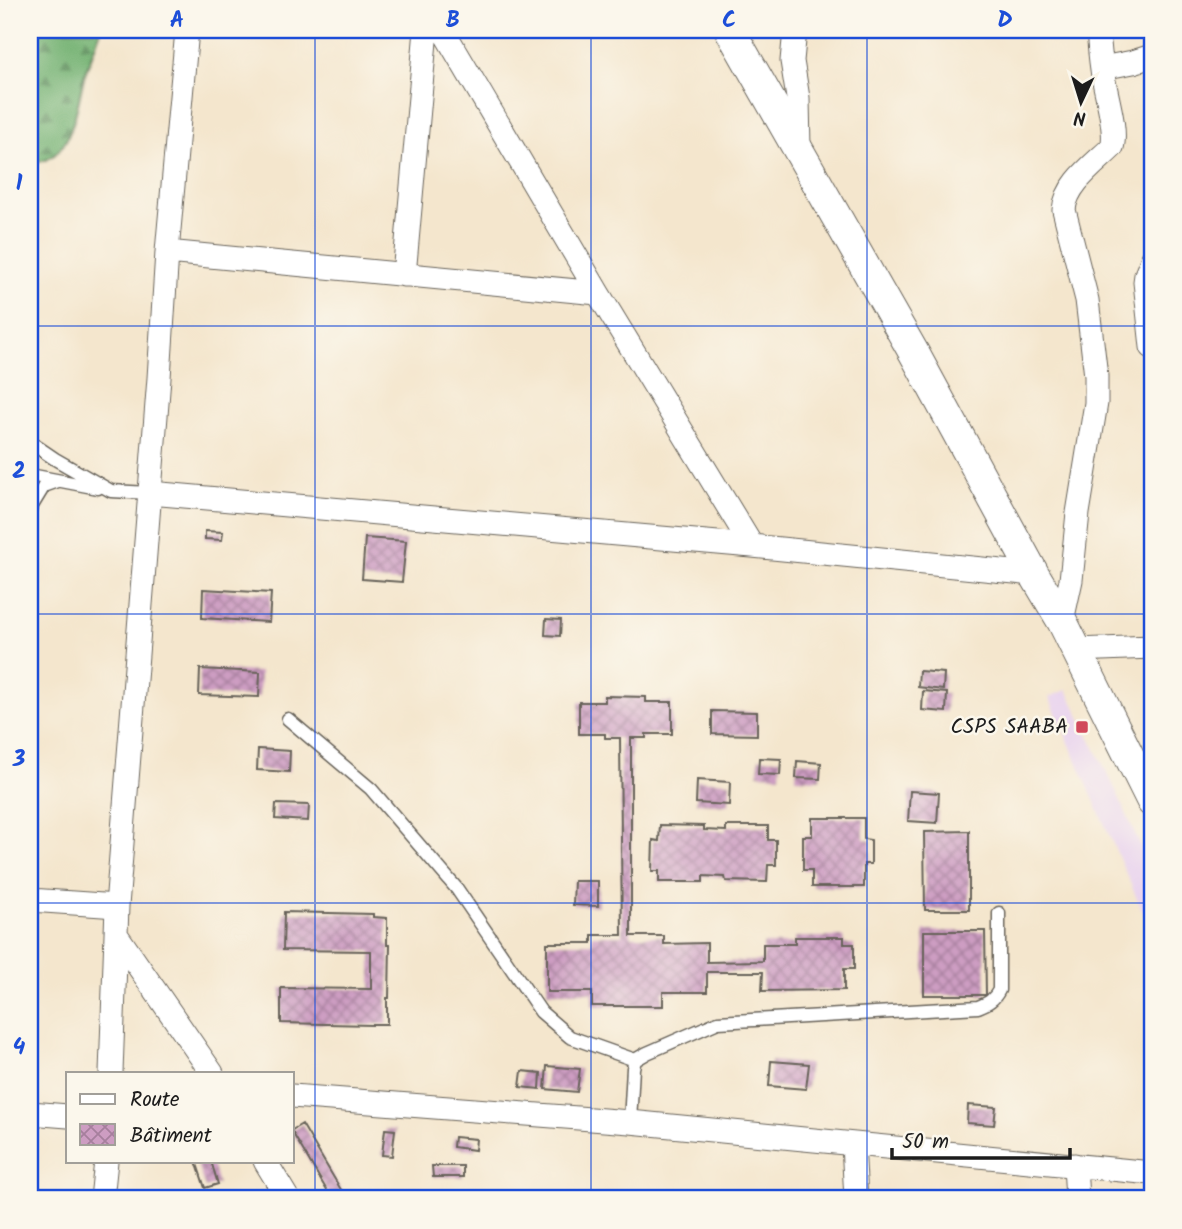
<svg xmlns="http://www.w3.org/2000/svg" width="1182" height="1229" font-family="Kalam,sans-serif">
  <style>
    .built { fill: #e8d2ee }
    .forest { fill: url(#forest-firs); stroke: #486748; stroke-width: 2 }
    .building { fill: url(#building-cross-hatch) }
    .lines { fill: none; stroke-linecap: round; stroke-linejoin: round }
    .service-casing { stroke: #68635a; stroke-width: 15 }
    .minor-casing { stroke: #68635a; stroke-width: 25 }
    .tertiary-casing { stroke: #68635a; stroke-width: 32 }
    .service { stroke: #fff; stroke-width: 12 }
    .minor { stroke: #fff; stroke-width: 23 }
    .tertiary { stroke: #fff; stroke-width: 30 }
    .grid { fill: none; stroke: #1d4ed8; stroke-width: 2; stroke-opacity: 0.55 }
    .poi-dot { fill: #d1495b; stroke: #fbf7ec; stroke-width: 2.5 }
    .labels { text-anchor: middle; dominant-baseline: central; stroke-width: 5; stroke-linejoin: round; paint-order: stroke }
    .poi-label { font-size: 21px; fill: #1c1c1c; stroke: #fbf7ec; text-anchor: end }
    .neatline { fill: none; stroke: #1d4ed8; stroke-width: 2.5 }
    .grid-label { font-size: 23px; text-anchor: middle; font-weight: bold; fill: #1d4ed8 }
  </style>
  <defs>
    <pattern id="forest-firs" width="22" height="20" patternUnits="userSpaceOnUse" patternTransform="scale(1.75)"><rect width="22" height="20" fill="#74b273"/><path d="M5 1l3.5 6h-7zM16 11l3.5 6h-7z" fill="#5e905e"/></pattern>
    <pattern id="building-cross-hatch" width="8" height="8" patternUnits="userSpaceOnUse" patternTransform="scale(1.75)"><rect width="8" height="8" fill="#cd9dc2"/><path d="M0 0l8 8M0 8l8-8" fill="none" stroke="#a67f9d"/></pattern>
  </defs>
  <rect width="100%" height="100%" fill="#fbf7ec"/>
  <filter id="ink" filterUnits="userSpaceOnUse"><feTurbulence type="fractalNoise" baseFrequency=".0143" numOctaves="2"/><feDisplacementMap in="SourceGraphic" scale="14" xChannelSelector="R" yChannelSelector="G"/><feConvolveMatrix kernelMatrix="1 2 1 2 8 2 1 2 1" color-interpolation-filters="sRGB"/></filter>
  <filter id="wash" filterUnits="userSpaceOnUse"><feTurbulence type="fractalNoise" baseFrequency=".00686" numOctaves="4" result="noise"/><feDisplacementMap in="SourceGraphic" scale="28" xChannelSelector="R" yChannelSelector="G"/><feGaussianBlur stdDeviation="1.57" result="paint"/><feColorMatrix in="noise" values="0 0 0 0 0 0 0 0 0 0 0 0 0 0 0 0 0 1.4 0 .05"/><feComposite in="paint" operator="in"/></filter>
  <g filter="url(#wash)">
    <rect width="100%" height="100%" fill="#f4e6cd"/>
    <path class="built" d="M1067,690l51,105 34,77v61l-103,-236z"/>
    <path class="forest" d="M30,30h71c-5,15 -12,31 -17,47 -8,31 -11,86 -54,86z"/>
    <g id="blocks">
      <path class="building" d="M205,531l18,1 -1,8 -17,-1z
        M365,538l41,3 -4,41 -40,-3z
        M203,589l68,4 -2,29 -67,-4z
        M546,619l15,1 -1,16 -15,-1z
        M200,669l60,3 -1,25 -60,-2z
        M919,671l25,2 -1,17 -25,-3z
        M923,691l24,2 -1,19 -24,-2z
        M605,696l41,1v5h26v32h-26v4h-15v198h33v8l43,-1v19l56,-1v-17h32v-7h49v7h10v25h-10v21l-82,1 1,-19h-56v20h-44v14h-71v-14h-45v-49h45v-8h30l-2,-197h-15v-4h-26v-32h26z
        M712,711l45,1v23l-45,-1z
        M258,749l32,2 -1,21 -32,-2z
        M759,758l22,1 -1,16 -22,-1z
        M797,761l24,2 -1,16 -24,-1z
        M697,780l33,2 -1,23 -33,-2z
        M910,791l29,2 -2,30 -29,-2z
        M276,804l33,1 -1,16 -33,-2z
        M812,818h52v21l7,1v24h-7v23h-52v-17h-9v-34h9z
        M660,825l44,1v4l22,1v-5h42v14h8v25h-8l-1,17 -41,-1 -1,-4 -22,-1v6h-44v-11h-7l1,-31 6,1z
        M969,831v79h-44l-1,-78z
        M574,881h24v25l-25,-1z
        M284,912l89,2v3l14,1v27h3l-1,53h-2v26h-15v1l-91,-2v-35l90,1v-38l-88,-1z
        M924,931h61l1,64h-62z
        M771,1061l38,3 -3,25 -37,-3z
        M547,1066l33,3 -3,23 -32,-3z
        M522,1071l19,2 -1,16 -20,-2z
        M968,1105l28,2 -2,18 -27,-2z
        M302,1124l41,69 -11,6 -40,-67v-2z
        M385,1129l10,1 -3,26 -10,-1z
        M454,1137l22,2 -1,11 -22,-3z
        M196,1161h15l7,23 -13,4z
        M432,1166h31v11h-30z"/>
    </g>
  </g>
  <g filter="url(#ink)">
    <use href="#blocks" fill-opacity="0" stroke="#68635a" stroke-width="2"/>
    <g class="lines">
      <defs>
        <path id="service" d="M30,442l25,17 56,32 39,2
          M30,475l68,13
          M30,509l14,-23 14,-5
          M288,719l83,70 86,100 84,123 29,25 65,23
          M630,1122l3,-54 2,-8 12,-7 71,-31 260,-15c10,-4 16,-7 21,-17v-77"/>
        <path id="minor" d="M443,30l155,263 154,253
          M795,30l-3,31 6,37 1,51
          M1102,68l31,-6 19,-6
          M167,252l431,41
          M1152,260l-6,15 -1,7 7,65
          M404,275l22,-245
          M150,493l602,53 282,28
          M1062,621l9,-41 7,-67 18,-110v-27l-9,-76 -23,-90c2,-26 31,-46 48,-63 6,-17 -8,-58 -10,-78 -2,-13 -3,-26 -4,-39
          M1077,650l75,-3
          M30,900l87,6
          M116,934l96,139
          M111,1073l6,-167 42,-528 8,-126 20,-222
          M292,1096l338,26 522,51
          M30,1113l38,3
          M853,1144l3,55
          M265,1161l23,38
          M1075,1165l2,34
          M102,1199l4,-38"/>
        <path id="tertiary" d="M730,30l184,323 120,221 28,47 90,181"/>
      </defs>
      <use href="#service" class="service-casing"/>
      <use href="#minor" class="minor-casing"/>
      <use href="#tertiary" class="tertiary-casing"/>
      <use href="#service" class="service"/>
      <use href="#minor" class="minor"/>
      <use href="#tertiary" class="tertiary"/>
    </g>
  </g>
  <path class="grid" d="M315,30v1169M591,30v1169M867,30v1169M30,326h1122M30,614h1122M30,903h1122"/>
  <rect class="poi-dot" x="1075" y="720" width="14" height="14" rx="3.5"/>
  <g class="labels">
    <g class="poi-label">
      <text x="1068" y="727">CSPS SAABA</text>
    </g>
  </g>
  <rect width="1182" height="1229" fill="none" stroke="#fbf7ec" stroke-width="77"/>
  <rect x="66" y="1072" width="228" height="91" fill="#fbf7ec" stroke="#a29f99" stroke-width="2"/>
  <rect x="80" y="1094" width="35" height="10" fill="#ffffff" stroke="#a29f99" stroke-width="2"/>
  <text x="130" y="1106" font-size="21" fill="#1c1c1c">Route</text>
  <rect x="80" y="1124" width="35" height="21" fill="url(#building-cross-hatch)" stroke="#a29f99" stroke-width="2"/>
  <text x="130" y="1142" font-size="21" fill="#1c1c1c">Bâtiment</text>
  <g transform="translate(1081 102) rotate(184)" stroke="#fbf7ec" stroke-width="5" paint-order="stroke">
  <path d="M0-5L12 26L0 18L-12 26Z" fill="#1c1c1c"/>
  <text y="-10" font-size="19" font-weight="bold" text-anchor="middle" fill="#1c1c1c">N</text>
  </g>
  <path d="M892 1148v10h178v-10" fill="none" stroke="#1c1c1c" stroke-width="3.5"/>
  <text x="902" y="1148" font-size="21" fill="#1c1c1c" stroke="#fbf7ec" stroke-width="5" paint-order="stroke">50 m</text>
  <rect x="38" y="38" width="1106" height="1152" class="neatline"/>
  <g class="grid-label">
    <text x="177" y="27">A</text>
    <text x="453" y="27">B</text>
    <text x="729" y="27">C</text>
    <text x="1005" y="27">D</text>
    <text x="19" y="190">1</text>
    <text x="19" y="478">2</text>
    <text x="19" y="766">3</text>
    <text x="19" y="1054">4</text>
  </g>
</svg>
